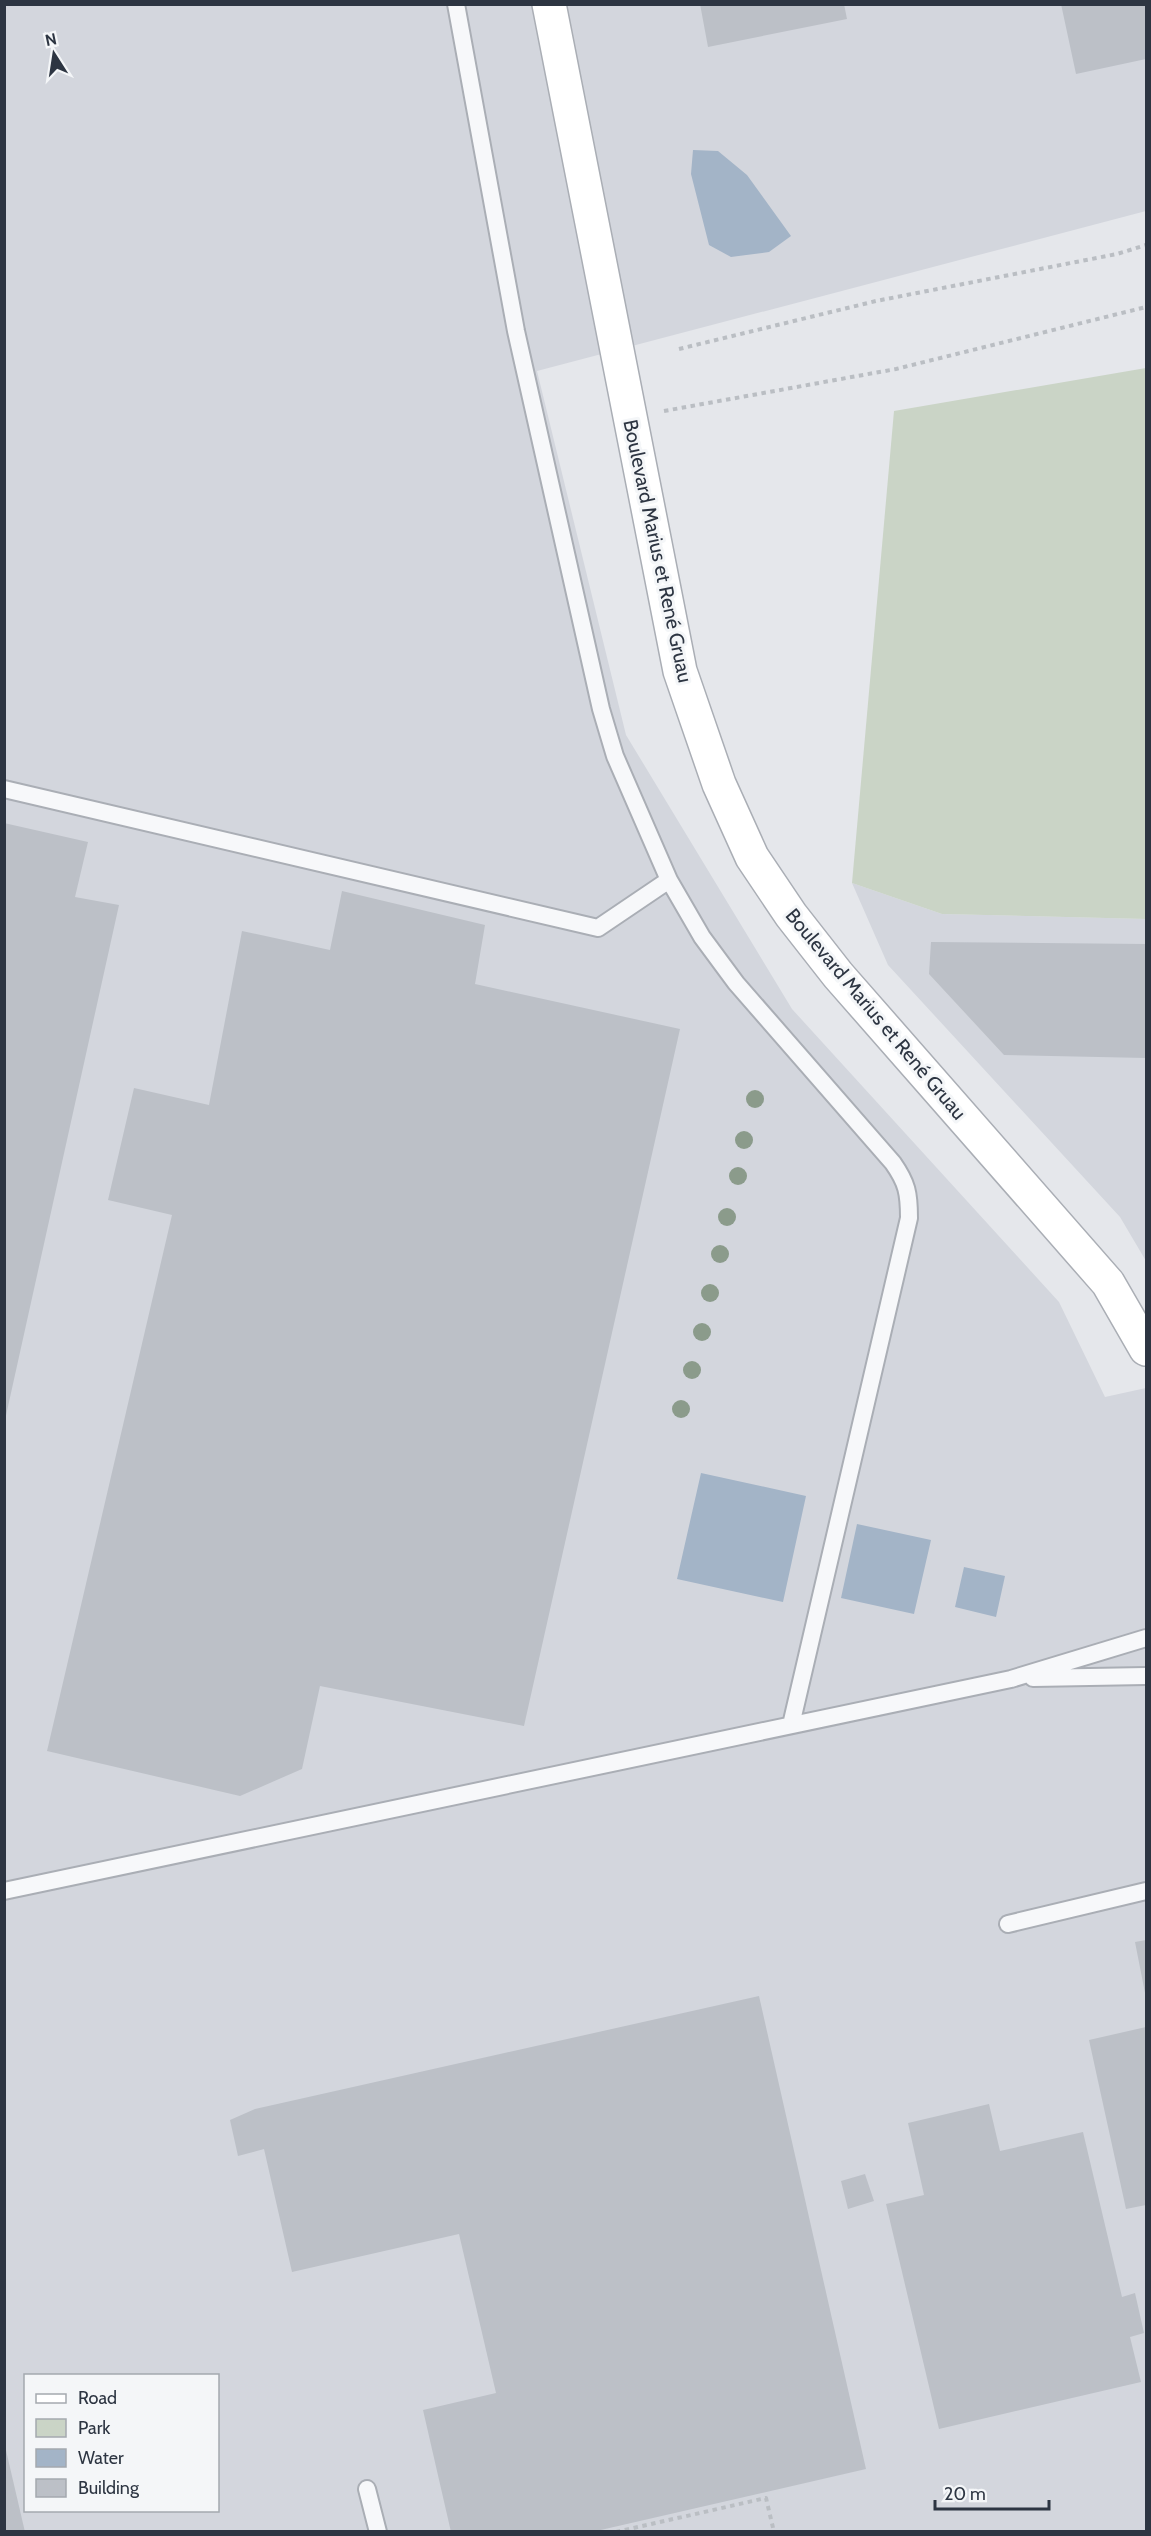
<svg xmlns="http://www.w3.org/2000/svg" width="1151" height="2536" font-family="Cabin,sans-serif">
  <style>
    .built { fill: #d3d6dd; fill-rule: evenodd }
    .green { fill: #cad4c6 }
    .water { fill: #a3b4c7 }
    .building { fill: #bcc0c7 }
    .lines { fill: none; stroke-linecap: round; stroke-linejoin: round }
    .service-casing { stroke: #aaaeb5; stroke-width: 20 }
    .secondary-casing { stroke: #aaaeb5; stroke-width: 36 }
    .path { stroke: #babec3; stroke-width: 4; stroke-dasharray: 4.5 4.5; stroke-linecap: butt }
    .service { stroke: #f7f8fa; stroke-width: 16 }
    .secondary { stroke: #fff; stroke-width: 33 }
    .tree { fill: #8b9b8b }
    .labels { text-anchor: middle; dominant-baseline: central; stroke-width: 6; stroke-linejoin: round; paint-order: stroke }
    .street-label { font-size: 20px; fill: #2d3542; stroke: #f4f6f8 }
  </style>
  <rect width="100%" height="100%" fill="#e5e7eb"/>
  <path class="built" d="M5,5h1141v206l-609,160 89,364 166,274 267,293 46,95 41,-9v1143l-1141,1zM26,2376h192v134h-192z
    M852,883l90,31 204,5v342l-26,-44 -232,-252z"/>
  <path class="green" d="M1146,368v551l-204,-5 -90,-31 42,-472z"/>
  <path class="water" d="M693,150l25,1 29,24 44,61 -22,16 -38,5 -22,-12 -18,-71z
    M701,1473l105,23 -23,106 -106,-23z
    M857,1524l74,16 -17,74 -73,-16z
    M964,1567l41,9 -9,41 -41,-10z"/>
  <path class="building" d="M700,4h144l3,15 -139,28z
    M1061,4h85v55l-70,15z
    M4,823l84,19 -13,55 44,8 -114,515z
    M342,891l143,34 -10,59 205,45 -156,697 -204,-40 -18,83 -62,27 -193,-45 125,-536 -64,-15 26,-112 75,17 33,-174 88,19z
    M931,942l215,2v114l-142,-3 -75,-81z
    M1146,1940v53h-1l-10,-51z
    M759,1996l107,473 -274,63h-141l-28,-122 73,-17 -37,-159 -167,38 -28,-123 -26,7 -8,-36 25,-11z
    M1146,2027v178l-20,4 -37,-169z
    M989,2104l11,47 83,-19 39,165 13,-4 9,40 -14,4 11,45 -202,47 -53,-225 38,-9 -16,-72z
    M865,2174l9,27 -26,8 -7,-28z
    M5,2446l20,86h-20z"/>
  <g class="lines">
    <defs>
      <path id="service" d="M456,4l60,327 85,378 14,47 54,124
        M4,789l594,139 71,-48 33,57 34,46 157,180c14,20 16,30 16,55l-118,507
        M1033,1678l113,-2
        M4,1891l1007,-212 135,-41
        M1008,1924l138,-33
        M367,2489l11,43"/>
      <path id="secondary" d="M549,4l131,667 39,113 33,73 39,58 47,60 270,308 38,66"/>
    </defs>
    <use href="#service" class="service-casing"/>
    <use href="#secondary" class="secondary-casing"/>
    <path class="path" d="M679,349l197,-48 241,-47 29,-9
      M664,411l232,-42 250,-62
      M616,2532l150,-34 8,34"/>
    <use href="#service" class="service"/>
    <use href="#secondary" class="secondary"/>
  </g>
  <g class="tree">
    <circle cx="755" cy="1099" r="9"/>
    <circle cx="744" cy="1140" r="9"/>
    <circle cx="738" cy="1176" r="9"/>
    <circle cx="727" cy="1217" r="9"/>
    <circle cx="720" cy="1254" r="9"/>
    <circle cx="710" cy="1293" r="9"/>
    <circle cx="702" cy="1332" r="9"/>
    <circle cx="692" cy="1370" r="9"/>
    <circle cx="681" cy="1409" r="9"/>
  </g>
  <g class="labels">
    <g class="street-label">
      <text transform="translate(658 551) rotate(78)">Boulevard Marius et René Gruau</text>
      <text transform="translate(876 1014) rotate(50)">Boulevard Marius et René Gruau</text>
    </g>
  </g>
  <rect width="1151" height="2536" fill="none" stroke="#2d3542" stroke-width="12"/>
  <rect x="24" y="2374" width="195" height="138" fill="#f4f6f8" stroke="#a4a9af" stroke-width="1.5"/>
  <rect x="36" y="2394" width="30" height="9" fill="#ffffff" stroke="#a4a9af" stroke-width="1.5"/>
  <text x="78" y="2404" font-size="18" fill="#2d3542">Road</text>
  <rect x="36" y="2419" width="30" height="18" fill="#cad4c6" stroke="#a4a9af" stroke-width="1.5"/>
  <text x="78" y="2434" font-size="18" fill="#2d3542">Park</text>
  <rect x="36" y="2449" width="30" height="18" fill="#a3b4c7" stroke="#a4a9af" stroke-width="1.5"/>
  <text x="78" y="2464" font-size="18" fill="#2d3542">Water</text>
  <rect x="36" y="2479" width="30" height="18" fill="#bcc0c7" stroke="#a4a9af" stroke-width="1.5"/>
  <text x="78" y="2494" font-size="18" fill="#2d3542">Building</text>
  <g transform="translate(54 54) rotate(348)" stroke="#f4f6f8" stroke-width="4.5" paint-order="stroke">
  <path d="M0-4.5L10 22L0 15L-10 22Z" fill="#2d3542"/>
  <text y="-9" font-size="16" font-weight="bold" text-anchor="middle" fill="#2d3542">N</text>
  </g>
  <path d="M935 2500v9h114v-9" fill="none" stroke="#2d3542" stroke-width="3"/>
  <text x="944" y="2500" font-size="18" fill="#2d3542" stroke="#f4f6f8" stroke-width="4.5" paint-order="stroke">20 m</text>
</svg>
